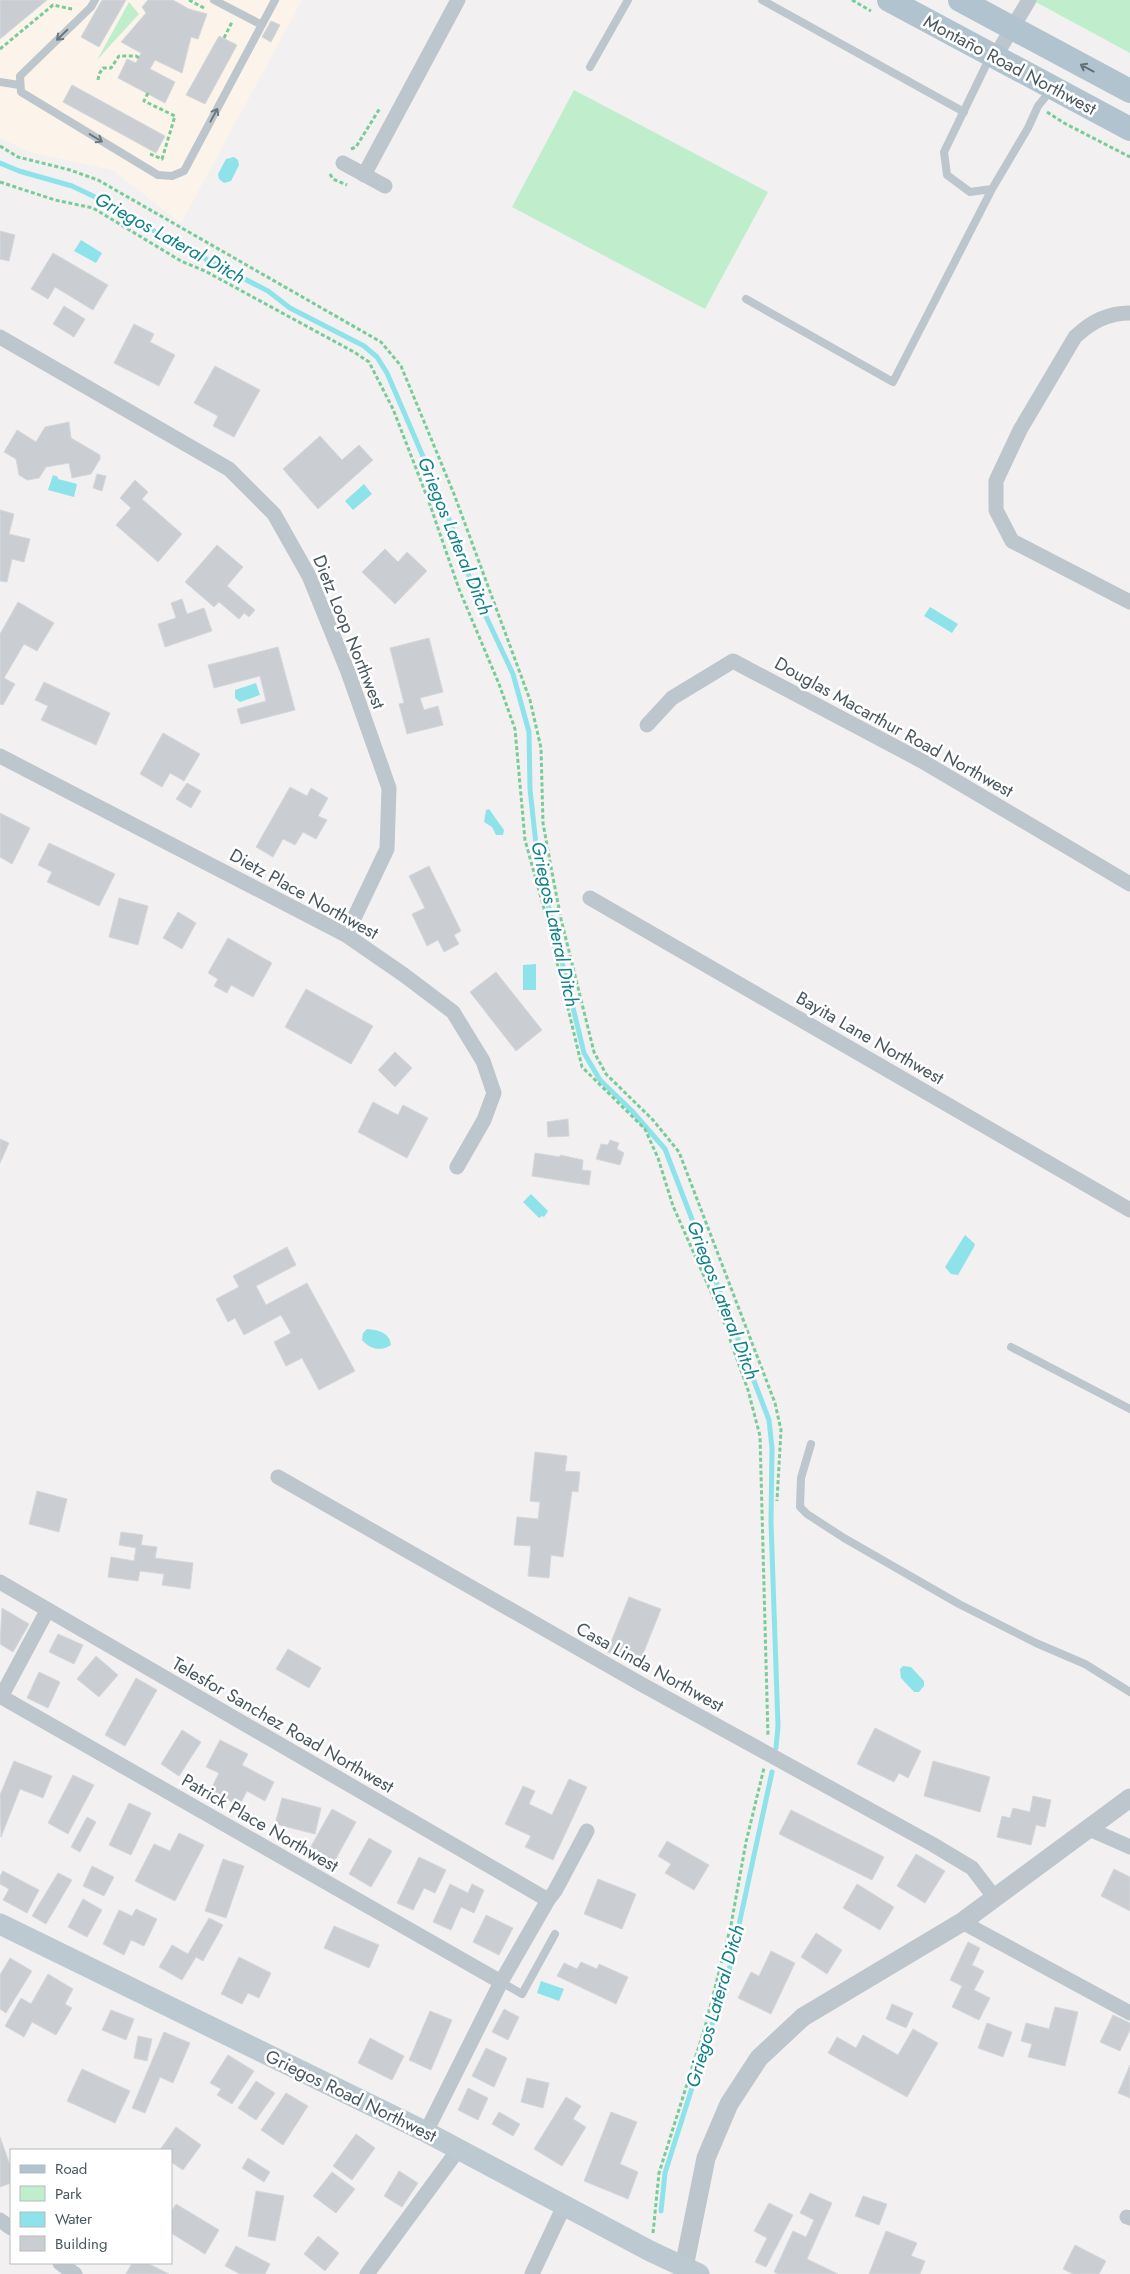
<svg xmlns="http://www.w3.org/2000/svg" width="1130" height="2274" font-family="Jost,sans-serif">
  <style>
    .commercial { fill: #fcf4ea }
    .green { fill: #c0eecc }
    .water { fill: #8ee3ea }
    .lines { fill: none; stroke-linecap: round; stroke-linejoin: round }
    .stream { stroke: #8ee3ea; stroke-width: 5 }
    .building { fill: #caced2; stroke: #d4d7db }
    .path { stroke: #78cc98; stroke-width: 3; stroke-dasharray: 4 2.5; stroke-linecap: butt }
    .service { stroke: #bcc6cc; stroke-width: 8 }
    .minor { stroke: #bcc6cc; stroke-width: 15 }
    .tertiary { stroke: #bcc6cc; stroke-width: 19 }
    .secondary { stroke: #bcc9d1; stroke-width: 21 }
    .primary { stroke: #b0c3ce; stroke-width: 24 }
    .oneway { stroke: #6b787e }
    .oneway2 { stroke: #627179 }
    .labels { text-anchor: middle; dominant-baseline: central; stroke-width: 5; stroke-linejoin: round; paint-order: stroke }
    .street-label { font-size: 18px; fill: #48565d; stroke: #fff }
    .water-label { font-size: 19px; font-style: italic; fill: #0f818b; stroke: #fff }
  </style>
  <rect width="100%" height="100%" fill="#f2f0f0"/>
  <path class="commercial" d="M0,0h302l-121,223 -69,-53 -83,-18 -29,-14z"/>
  <path class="green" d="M1032,0h98v53z
    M129,2l10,12 -42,46z
    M574,90l194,102 -63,117 -193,-102z"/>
  <path class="water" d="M234,157l4,3 1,5 -8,16 -7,2 -5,-4 -1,-5 8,-15z
    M81,240l21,13 -6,10 -22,-12z
    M53,475l5,2v2l19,5 -3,13 -26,-7z
    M364,484l8,10 -19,16 -8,-9z
    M930,607l28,17 -6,9 -28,-17z
    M256,683l4,12 -20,7 -5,-4v-8z
    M489,809l15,21 -1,5h-7l-4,-8 -8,-5 2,-12z
    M536,964v26h-13v-25z
    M531,1194l17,17 -4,6 -2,-1 -3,2 -16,-16z
    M965,1235l10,9 -1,3 -16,28 -7,-1 -6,-7z
    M367,1329c10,1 23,3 24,16 -11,7 -21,4 -29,-5l1,-7z
    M903,1666l8,1 13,14v5l-5,6h-5l-13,-14 -1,-9z
    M541,1981l23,8 -5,12 -22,-8z"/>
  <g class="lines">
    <path class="stream" d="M0,163l19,8 53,15 42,20 53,33 101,52 22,17 74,38 13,11 10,16 57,132 31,88 38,81 16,58 1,57 8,74 46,190 16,27 32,31 33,38 104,271 3,28 -1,74 7,204 -2,22
      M661,2211l4,-38 64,-202 43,-199"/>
  </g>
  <path class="building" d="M0,0h47l-47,39z
    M102,0h24l-27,47 -18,-10z
    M148,0h25l16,9 18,5 -9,25 -7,-2 -9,36 -27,-13 -5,9 25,13 -10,21 -47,-25 9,-19 9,4 5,-10 -20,-11 25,-29 -4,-6z
    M271,21l9,4 -9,17 -9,-5z
    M219,36l18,9 -32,59 -19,-9z
    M72,85l93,51 -9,17 -93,-51z
    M0,231l15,4 -6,26 -9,-2z
    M53,253l55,32 -15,25 -38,-23 -7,12 -17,-10z
    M64,306l21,13 -11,18 -21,-13z
    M134,324l20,10 -4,8 25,13 -16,31 -45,-23z
    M215,366l45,24 -26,47 -21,-11 5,-10 -24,-13z
    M69,422l2,16 29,17v4l-9,15 -19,4 -3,-15 -23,4 -7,11 -12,2 -8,-5 -3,-16 -12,-7 13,-22 19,12 9,-15z
    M320,436l22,24 17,-15 14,15 -55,49 -35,-40z
    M97,474l9,2 -4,15 -9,-3z
    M135,480l13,12 -6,7 40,35 -24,28 -42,-37 15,-17 -11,-10z
    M0,510l14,4 -5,20 21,5 -6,23 -12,-3 -5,23 -7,-1z
    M217,545l26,22 -16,19 28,24 -6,7 -5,-4 -5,6 -20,-17 -5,5 -29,-25z
    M385,549l13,13 9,-10 20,19 -32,33 -33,-32z
    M182,599l5,15 17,-6 8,23 -47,16 -7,-23 18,-6 -5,-15z
    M18,602l36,21 -17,28 -13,-7 -20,34 11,6 -12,21 -3,-1v-70z
    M429,638l14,54 -23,6 4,12 14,-4 5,19 -36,9 -8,-30 5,-1 -14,-55z
    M278,647l17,63 -54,14 -4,-15 29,-8 -6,-25 -46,12 -6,-23z
    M44,682l66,31 -14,32 -55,-25 7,-14 -13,-6z
    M163,733l37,21 -16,27 -14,-8 -8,14 -22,-13z
    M187,783l14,8 -10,17 -15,-9z
    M290,787l17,9 4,-8 17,10 -10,18 9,4 -11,19 -13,-7 -8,13 -12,-6 -10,18 -17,-10z
    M0,813l30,15 -18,36 -12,-7z
    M49,843l66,31 -16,32 -52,-24 5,-10 -14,-7z
    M429,866l32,65 -7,4 5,9 -15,8 -6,-12 -11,6 -15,-32 13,-6 -16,-32z
    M119,898l29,8 -10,39 -29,-8z
    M178,912l18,11 -14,26 -19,-11z
    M228,938l44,25 -19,34 -22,-12 -4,8 -13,-7 4,-7 -10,-6z
    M496,972l46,58 -26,21 -46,-59z
    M306,989l67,37 -22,38 -66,-37z
    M395,1052l17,16 -17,19 -17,-17z
    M373,1102l25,13 5,-10 25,13 -21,40 -49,-26z
    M568,1119l1,17 -21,1 -1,-15z
    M0,1139l9,4 -9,20z
    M610,1140l9,3 -2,6 7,4 -4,12 -24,-6 5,-15 7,1z
    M535,1153l25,4v-2l23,5 -1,10 9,1 -2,14 -57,-9z
    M287,1247l9,18 -40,21 10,19 41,-22 48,88 -36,19 -17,-32 -16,8 -12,-24 17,-9 -10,-18 -37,20 -9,-17 -7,4 -12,-23 23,-12 -6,-11z
    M535,1452l32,4 -2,15 15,1 -2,20 -6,-1 -9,66 -12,-2 -2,23 -21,-2 3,-30 -17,-1 3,-28 21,2 2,-17 -10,-1z
    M37,1491l30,8 -8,33 -30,-8z
    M121,1532l22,3 -2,10 16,2 -2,11 38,5 -3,26 -28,-4 2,-11 -24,-3 -2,10 -30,-4 3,-20 23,4 2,-13 -17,-3z
    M629,1597l32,12 -22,55 -32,-12z
    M2,1608l27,16 -16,28 -13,-8z
    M58,1634l25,11 -9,19 -25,-12z
    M288,1649l33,19 -12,20 -33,-19z
    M96,1656l22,19 -19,22 -22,-18z
    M39,1672l21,10 -12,26 -21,-10z
    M136,1678l21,12 -32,56 -20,-11z
    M875,1728l46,23 -13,27 -9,-5 -5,9 -37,-18z
    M182,1730l19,12 -22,34 -18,-12z
    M220,1740l28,14 -6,11 32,17 -9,19 -18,-10 -8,15 -29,-15 9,-18 -13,-6z
    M14,1761l38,15 -9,22 -23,-9 -19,48 -1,-42z
    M933,1761l57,16 -10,35 -56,-16z
    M73,1775l21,10 -26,49 -20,-11z
    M569,1779l18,8 -34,73 -28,-13 6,-11 -26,-12 18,-38 12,5 -6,13 23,11z
    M1033,1796l18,4 -6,27 -9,-2 -5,20 -34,-8 5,-21 8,2 3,-10 17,4z
    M282,1798l39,10 -6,26 -40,-10z
    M129,1803l22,10 -20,42 -22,-10z
    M332,1809l24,13 -23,42 -24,-14z
    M791,1810l93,47 -12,23 -93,-46z
    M87,1817l9,5 -16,30 -9,-5z
    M179,1833l25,12 -29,56 -40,-20 19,-37 16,7z
    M369,1838l23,13 -21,36 -22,-13z
    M667,1841l42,24 -15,25 -29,-17 6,-9 -13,-8z
    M916,1854l29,17 -20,32 -28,-17z
    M419,1857l27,13 -11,23 -11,-5 -11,22 -16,-7z
    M223,1859l21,7 -18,52 -21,-7z
    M92,1866l22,11 -10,19 -21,-10z
    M1114,1869l16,8v34l-29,-15z
    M3,1871l36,19 -12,23 -24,-13 6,-11 -9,-5v-8z
    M58,1873l14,7 -26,44 -14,-8z
    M598,1879l38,15 -14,35 -38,-15z
    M450,1884l18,9 4,-9 12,6 -10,23 -13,-6 -10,23 -18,-8z
    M857,1884l37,23 -14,23 -37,-22z
    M83,1899l19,11 -15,27 -19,-10z
    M136,1909l21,10 -13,27 -13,-6 -7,15 -21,-11 16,-34 13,6z
    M486,1915l27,13 -14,27 -26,-13z
    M209,1918l14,7 -20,36 -7,-4 -14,23 -23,-13 13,-22 16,9z
    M334,1926l45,19 -10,23 -45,-20z
    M816,1933l26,17 -15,24 -26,-17z
    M968,1942l12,6 -8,17 12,6 -10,19 16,8 -11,22 -27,-13 10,-21 -12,-6z
    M771,1951l24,12 -24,51 -33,-16 13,-26 8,4z
    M239,1957l32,16 -12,25 -11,-5 -6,11 -21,-10z
    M10,1958l22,13 -26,42 -6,-4v-34z
    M581,1962l16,7 2,-5 29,13 -12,27 -59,-28 7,-13 13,6z
    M48,1974l25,15 -8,15 7,4 -16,27 -24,-13 -8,15 -19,-11 16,-28 10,6z
    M892,2004l21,9 -7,15 -20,-9z
    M1055,2007l23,5 -13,54 -37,-9 4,-13 -11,-3 5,-18 23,6z
    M504,2009l15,8 -11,23 -16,-8z
    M111,2010l23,9 -8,21 -24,-10z
    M430,2011l22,9 -21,50 -22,-10z
    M1113,2015l17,8v7l-10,21 -20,-9z
    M987,2023l25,9 -9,25 -25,-9z
    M913,2029l25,14 -31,54 -79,-44 9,-16 19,11 7,-13 35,20z
    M164,2032l26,11 -17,40 -13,-6 -15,36 -13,-5z
    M138,2036l14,3 -5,22 -13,-3z
    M370,2038l34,18 -12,24 -34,-17z
    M486,2048l21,10 -13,29 -22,-11z
    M228,2055l26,16 -22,33 -15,-9 4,-6 -11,-6z
    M1130,2065v33l-12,-5z
    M82,2069l48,22 -15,32 -48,-22z
    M527,2078l22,5 -6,25 -22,-6z
    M256,2081l19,12 -19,27 -18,-12z
    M468,2088l20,10 -10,22 -20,-10z
    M286,2093l22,13 -25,39 -22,-15z
    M566,2097l15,9 -8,13 13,8 -24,39 -28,-17z
    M499,2112l21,12 -7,12 -21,-12z
    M611,2112l26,10 -17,42 18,8 -10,27 -44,-18z
    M176,2127l25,18 -18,25 -12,-8v-12h-11z
    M356,2134l19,14 -23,32 -19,-14z
    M0,2137l11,31v15l-11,4z
    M248,2158l22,14 -6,10 -22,-14z
    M399,2171l19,12 -16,24 -18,-11z
    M332,2172l23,17 -19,24 -23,-17z
    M256,2191l28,5 -9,45 -27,-5z
    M810,2193l22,10 -25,56 31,15h-60l-4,-2 19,-41 13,6 8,-17 -14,-7z
    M863,2196l24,8 -8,21 -24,-9z
    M769,2203l24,12 -27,52 -11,-5 12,-24 -13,-7z
    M176,2204l43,26 -14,24 -34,-21v-21z
    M886,2231l31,12 -6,13 14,5 -5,13h-51z
    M318,2236l21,17 -14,18 -21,-17z
    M1075,2245l31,16 -7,13h-26l-10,-5z
    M236,2246l34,18 -5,10h-25l-15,-8z
    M132,2263h15l22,11h-43z"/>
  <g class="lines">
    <path class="path" d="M189,0l15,8
      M852,0l19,11
      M224,38l8,-16
      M0,49l53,-44 19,4
      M98,80l1,-6 4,-6h8l8,-12h17l3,2
      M148,93l-4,8 31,15 -13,43 -12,-5
      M1047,112l17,11 66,34
      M0,146l18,11 52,13 28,10 283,162 20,24 53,128 76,206 11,48 2,75 8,44 10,52 33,133 12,22 47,46 26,32 96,251 6,27 -4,71
      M351,149l5,-2 24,-39
      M330,174l3,5 14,6
      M0,182l55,18 38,8 88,53 24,10 149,81 15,10 24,47 36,93 30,87 40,95 16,45 10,111 20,72 37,155 63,62 13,29 15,48 49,111 26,73 12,46 8,301
      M653,2233l6,-60 46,-146 26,-102 15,-83 18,-74"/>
    <path class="service" d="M95,0l-4,7 -71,69 1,16 137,83 14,1 12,-5 91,-171
      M214,0l48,25
      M762,0l202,112
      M990,57l-46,95 3,23 23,17 22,-3 36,-61 10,-22 13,-16
      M590,67l38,-67
      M0,82l19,3
      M746,299l147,83 99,-193
      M1011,1347l119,62
      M811,1444l-10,34 -1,29 7,7 37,24 115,66 77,39 49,21 45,28
      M501,1982l21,12 33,-60"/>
    <path class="minor" d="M995,57l34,-57
      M343,163l42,23
      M364,175l94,-175
      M1130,313c-23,0 -39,9 -55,24l-55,93 -24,51v29l16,31 118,61
      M0,337l229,132 45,45 35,62 39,96 41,116 -2,61 -41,86
      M647,725l25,-27 61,-37 189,100 208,123
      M0,756l346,179 58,40 49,37 30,49 11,32 -10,27 -27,47
      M590,898l540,312
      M278,1477l363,207 291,160 40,24 23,30
      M0,1582l548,318
      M0,1696l501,286
      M1,1697l46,-86
      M1089,1829l41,18
      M962,1922l168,91
      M426,2132l75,-150 47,-82 7,-9 32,-60
      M1127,2217l3,1
      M0,2220l11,8
      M60,2263l15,11
      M367,2274l91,-124
      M532,2274l32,-68"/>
    <path class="tertiary" d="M684,2267l22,-109 23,-54 30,-46 44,-41 159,-95 168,-124"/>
    <path class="secondary" d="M0,1924l426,208 224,119 49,23"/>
    <path class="primary" d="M889,0l241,129
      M960,0l170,91"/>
  </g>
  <defs><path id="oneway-shaft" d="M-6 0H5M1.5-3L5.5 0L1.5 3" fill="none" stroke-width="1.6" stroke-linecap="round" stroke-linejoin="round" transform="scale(1.25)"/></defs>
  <g class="oneway">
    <use href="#oneway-shaft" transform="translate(62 35) rotate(136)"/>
    <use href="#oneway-shaft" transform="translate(214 115) rotate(-62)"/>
    <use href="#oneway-shaft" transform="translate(96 138) rotate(31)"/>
  </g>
  <use class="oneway2" href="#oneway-shaft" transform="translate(1087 68) rotate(-152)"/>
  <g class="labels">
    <g class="street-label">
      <text transform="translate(1010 65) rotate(28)">Montaño Road Northwest</text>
      <text transform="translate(349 632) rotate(68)">Dietz Loop Northwest</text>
      <text transform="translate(894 727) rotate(29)">Douglas Macarthur Road Northwest</text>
      <text transform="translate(304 894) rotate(29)">Dietz Place Northwest</text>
      <text transform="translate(870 1038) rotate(30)">Bayita Lane Northwest</text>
      <text transform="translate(650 1667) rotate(29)">Casa Linda Northwest</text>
      <text transform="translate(283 1725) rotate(30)">Telesfor Sanchez Road Northwest</text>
      <text transform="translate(260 1823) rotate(30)">Patrick Place Northwest</text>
      <text transform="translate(351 2096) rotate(26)">Griegos Road Northwest</text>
    </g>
    <g class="water-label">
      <text transform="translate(170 238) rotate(29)">Griegos Lateral Ditch</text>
      <text transform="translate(455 536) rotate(68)">Griegos Lateral Ditch</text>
      <text transform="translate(555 924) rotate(78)">Griegos Lateral Ditch</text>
      <text transform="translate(723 1300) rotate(69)">Griegos Lateral Ditch</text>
      <text transform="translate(715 2006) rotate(-74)">Griegos Lateral Ditch</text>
    </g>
  </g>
  <rect x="10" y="2149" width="162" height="115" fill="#ffffff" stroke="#b6bbbe"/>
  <rect x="20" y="2165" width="25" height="8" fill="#b0c3ce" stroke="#b6bbbe"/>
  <text x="55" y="2174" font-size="15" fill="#48565d">Road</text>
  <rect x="20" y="2186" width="25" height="15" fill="#c0eecc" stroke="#b6bbbe"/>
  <text x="55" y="2199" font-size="15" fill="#48565d">Park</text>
  <rect x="20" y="2212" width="25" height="15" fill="#8ee3ea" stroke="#b6bbbe"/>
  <text x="55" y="2224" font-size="15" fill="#48565d">Water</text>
  <rect x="20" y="2236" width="25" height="15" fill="#caced2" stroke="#b6bbbe"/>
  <text x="55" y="2249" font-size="15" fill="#48565d">Building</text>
</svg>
